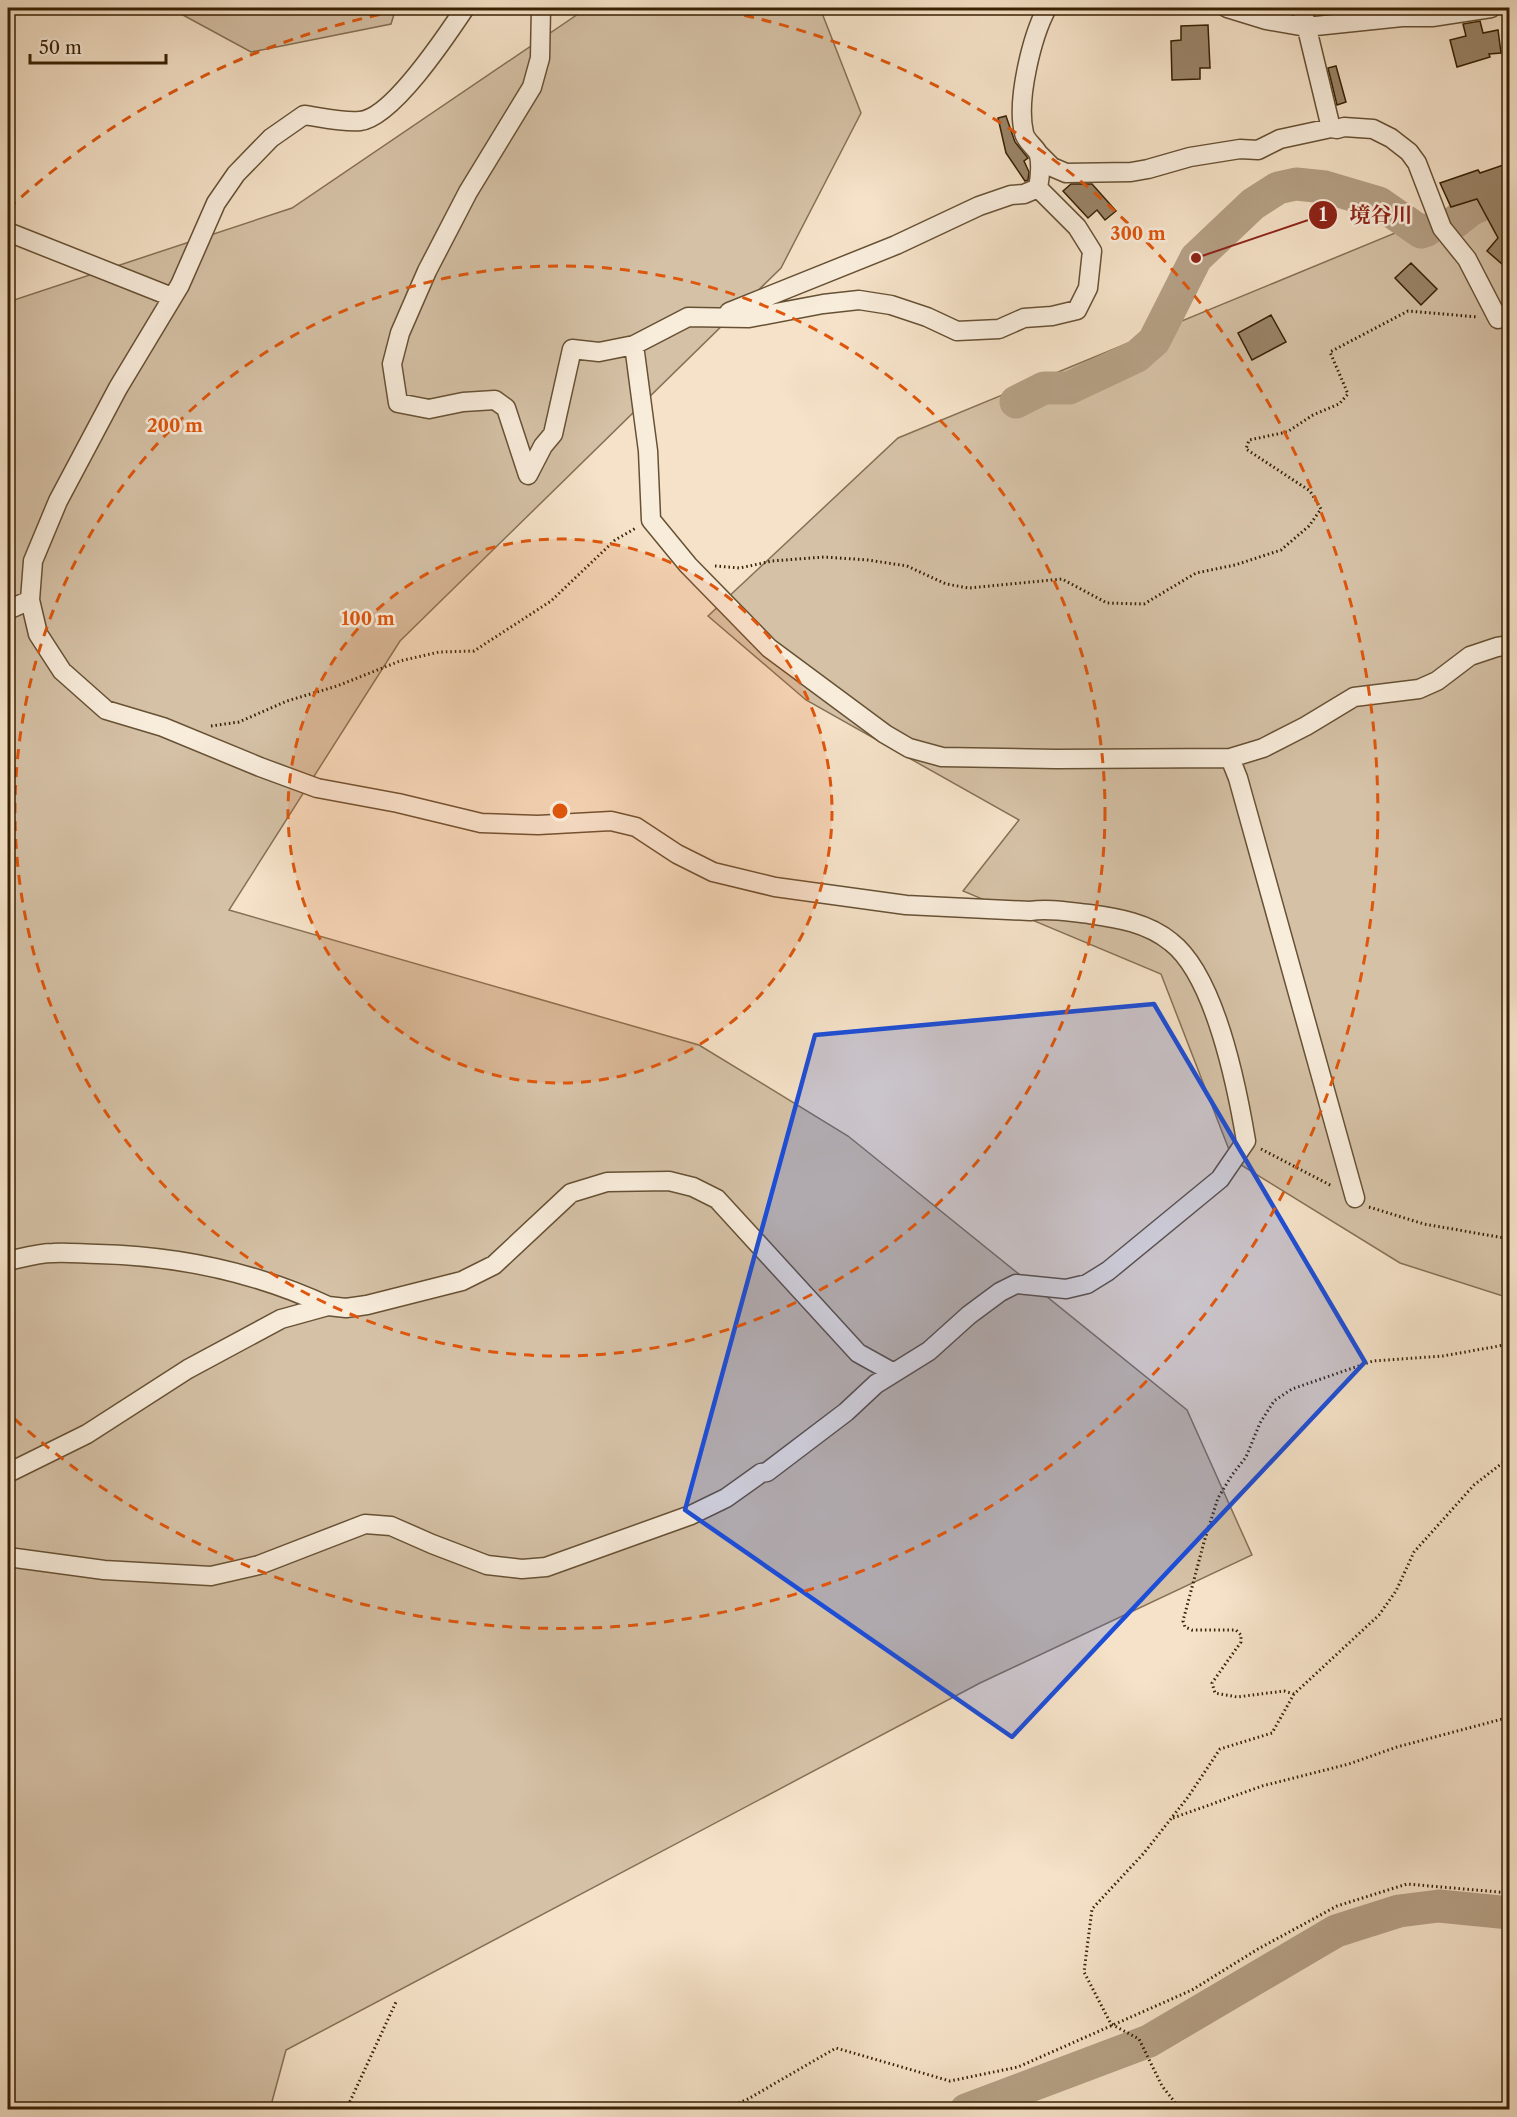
<svg xmlns="http://www.w3.org/2000/svg" width="1517" height="2117" font-family="'Libre Caslon Text','Noto Serif JP',serif">
  <style>
    .green { fill: #d5c1a6; stroke: #867154; stroke-width: 1.5 }
    .lines { fill: none; stroke-linecap: round; stroke-linejoin: round }
    .river { stroke: #b5a085; stroke-width: 33 }
    .building { fill: #9a8569; stroke: #382102; stroke-width: 1.5 }
    .street-casing { stroke: #675134; stroke-width: 21 }
    .path { stroke: #382102; stroke-width: 3; stroke-dasharray: 1.5 3; stroke-linecap: butt }
    .street { stroke: #f8ecdb; stroke-width: 18 }
    .marked { fill: #1d4ed8; fill-opacity: 0.2; stroke: #1d4ed8; stroke-width: 4.5; stroke-linejoin: round }
    .ring { fill: none; stroke: #df560c; stroke-width: 3; stroke-dasharray: 10 8 }
    .centre { fill: #df560c; stroke: #f8ecdb; stroke-width: 3 }
    .ring-label { font-size: 18px; text-anchor: middle; font-weight: bold; fill: #df560c; stroke: #f8ecdb; stroke-width: 5; stroke-linejoin: round; paint-order: stroke }
    .leader { fill: none; stroke: #8f2418; stroke-width: 2 }
    .callout-dot { fill: #8f2418; stroke: #f8ecdb; stroke-width: 2 }
    .mark-label { font-size: 18px; text-anchor: middle; font-weight: bold; fill: #fff }
    .callout-label { font-size: 21px; text-anchor: middle; font-weight: bold; fill: #8f2418; stroke: #f8ecdb; stroke-width: 5; stroke-linejoin: round; paint-order: stroke }
  </style>
  <rect width="100%" height="100%" fill="#f5e2c8"/>
  <filter id="stains"><feTurbulence type="fractalNoise" baseFrequency=".00333" numOctaves="4"/><feColorMatrix values="0 0 0 0 .2 0 0 0 0 .09 0 0 0 0 .02 0 0 0 .5 -.17"/></filter>
  <radialGradient id="worn" r=".72"><stop offset=".6" stop-color="#630" stop-opacity="0"/><stop offset="1" stop-color="#630" stop-opacity=".3"/></radialGradient>
  <path class="green" d="M170,8h226l-5,16 -140,28z
    M587,8h233l41,105 -80,155 -381,373 -171,269 470,135 149,91 339,274 65,145 -272,128 -694,367 -16,59h-262v-1807l284,-94z
    M1509,186v1112l-109,-35 -167,-103 -72,-186 -198,-83 56,-71 -213,-120 -98,-84 190,-178z"/>
  <g class="lines">
    <path class="river" d="M1455,222l15,-12 40,-18
      M1016,402l28,-14h25l68,-32 17,-15 42,-83 57,-54 25,-16 18,-4 29,3 54,16 42,29 6,-2
      M966,2110l183,-69 187,-110 63,-20 40,-5 71,7"/>
  </g>
  <path class="building" d="M1480,21l3,12 15,-3 3,23 -12,1 1,3 -33,10 -7,-27 16,-4 -3,-12z
    M1208,25l2,43h-10v11l-28,1 -1,-39 10,-1v-14z
    M1336,66l10,36 -9,3 -9,-37z
    M1006,116l9,26 13,16 -4,3 5,11 -1,8 -3,1 -19,-28 -8,-35z
    M1509,163v107l-22,-19 11,-13 -21,-39 -26,8 -11,-24 38,-13 2,3z
    M1071,184h21l24,27 -11,9 -8,-10 -9,8 -25,-27z
    M1411,263l26,26 -16,16 -26,-27z
    M1271,315l15,27 -34,18 -14,-27z"/>
  <g class="lines">
    <defs>
      <path id="street" d="M541,8l-1,50 -8,29 -64,105 -41,79 -27,62 -8,31 6,39 31,6 34,-7 32,-2 11,8 22,67 15,-29 10,-12 19,-85 27,3 35,-7 14,106 3,69 37,45 81,83 116,86 24,14 33,9 114,2 174,-1 33,-10 43,-22 48,-29 65,-8 18,-8 33,-25 27,-9 13,-2
        M1227,8l39,12 40,7 96,-10h30l59,-9
        M1302,8l29,120
        M1039,154l13,13 14,6 65,-1 17,-3 42,-12 50,-8 18,1 22,-11 51,-11 6,1 7,-2 29,2 18,9 18,14 8,11 25,65 25,31 31,60
        M8,232l164,65
        M729,312l167,-67 83,-39 32,-11 13,-1 14,-6c2,-10 3,-23 1,-33 -3,-8 -13,-13 -15,-22 -8,-33 8,-97 23,-125
        M634,345l54,-28 61,1 74,-14 36,-4 32,5 36,12 30,14 42,-2 25,-11 28,-2 25,-6 11,-22 4,-37 -15,-24 -39,-39
        M8,610l22,-10
        M1230,758l8,20 117,420
        M8,1261c14,-3 30,-8 45,-8 15,-1 30,1 45,1 81,2 157,18 230,52
        M8,1473l79,-39 101,-65 93,-50 47,-13 18,2 21,-3 95,-24 32,-16 77,-72 36,-11 62,-1 24,6 24,12 141,154 36,20
        M8,1557l96,13 107,6 48,-11 106,-41 26,2 41,18 55,21 35,4 24,-2 145,-52 35,-17 35,-25 6,-1 79,-60 30,-28 53,-33 40,-36 31,-23 16,-8 50,5 21,-5 21,-13 112,-92 26,-38c-9,-54 -31,-165 -75,-199 -23,-19 -53,-24 -82,-28 -20,-2 -39,-6 -59,-3l-124,-6 -131,-18 -62,-15 -36,-18 -41,-27 -25,-6 -73,4 -57,-2 -83,-20 -81,-15 -57,-21 -97,-40 -57,-17 -44,-39 -24,-37 -8,-34 3,-39 25,-60 60,-113 62,-103 36,-82 20,-29 35,-36 33,-23c15,2 41,8 56,6 32,-3 87,-86 105,-113"/>
    </defs>
    <use href="#street" class="street-casing"/>
    <path class="path" d="M715,566l25,2 32,-7 52,-4 44,3 39,6 39,18 23,4 93,-9 45,24 37,1 52,-31 39,-8 46,-15 28,-24 12,-17 -11,-18 -64,-42 3,-9 38,-8 26,-17 26,-11 9,-10 -18,-42 78,-41 70,6
      M211,726l28,-4 48,-21 50,-15 63,-25 39,-9 35,-1 77,-50 64,-61 21,-12
      M1261,1149l71,37
      M1369,1207l55,17 86,15
      M1294,1694l-10,-3 -47,6 -22,-4 -3,-10 29,-41v-7l-5,-5h-44l-7,-3 -2,-6 21,-79 14,-44 14,-23 14,-18 14,-34 14,-22 18,-12 81,-28 70,-5 67,-12
      M1173,1818l89,-32 87,-22 48,-17 113,-30
      M346,2110l50,-108
      M722,2110l26,-11 88,-51 114,33 68,-14 174,-77 66,-41 79,-43 70,-22 103,9
      M1181,2110l-19,-24 -23,-47 -28,-15 -27,-52 8,-63 52,-56 44,-56 32,-48 52,-16 22,-39 85,-79 17,-24 18,-39 60,-67 36,-28"/>
    <use href="#street" class="street"/>
  </g>
  <path class="marked" d="M1154,1004l211,358 -353,375 -327,-227 130,-475z"/>
  <circle cx="560" cy="811" r="272" fill="#df560c" fill-opacity=".12"/>
  <g class="ring">
    <circle cx="560" cy="811" r="272"/>
    <circle cx="560" cy="811" r="545"/>
    <path d="M8 209A817 817 0 0 1 411 8M709 8A817 817 0 1 1 8 1413"/>
  </g>
  <circle cx="560" cy="811" r="9" class="centre"/>
  <g class="ring-label">
    <text x="1138" y="240">300 m</text>
    <text x="175" y="432">200 m</text>
    <text x="368" y="625">100 m</text>
  </g>
  <path class="leader" d="M1196 258L1323 215"/>
  <g class="callout-dot">
    <circle cx="1196" cy="258" r="6"/>
    <circle cx="1323" cy="215" r="15"/>
  </g>
  <g class="mark-label">
    <text x="1323" y="221">1</text>
  </g>
  <g class="callout-label">
    <text x="1381" y="222">境谷川</text>
  </g>
  <rect width="1517" height="2117" fill="none" stroke="#f5e2c8" stroke-width="30"/>
  <rect x="9" y="9" width="1499" height="2099" fill="none" stroke="#382102" stroke-width="3"/>
  <rect x="15" y="15" width="1487" height="2087" fill="none" stroke="#382102" stroke-width="1.5"/>
  <path d="M30 54v9h136v-9" fill="none" stroke="#382102" stroke-width="3"/>
  <text x="39" y="54" font-size="18" fill="#382102" stroke="#f8ecdb" stroke-width="4.5" paint-order="stroke">50 m</text>
  <rect width="100%" height="100%" filter="url(#stains)"/>
  <rect width="100%" height="100%" fill="url(#worn)"/>
</svg>
